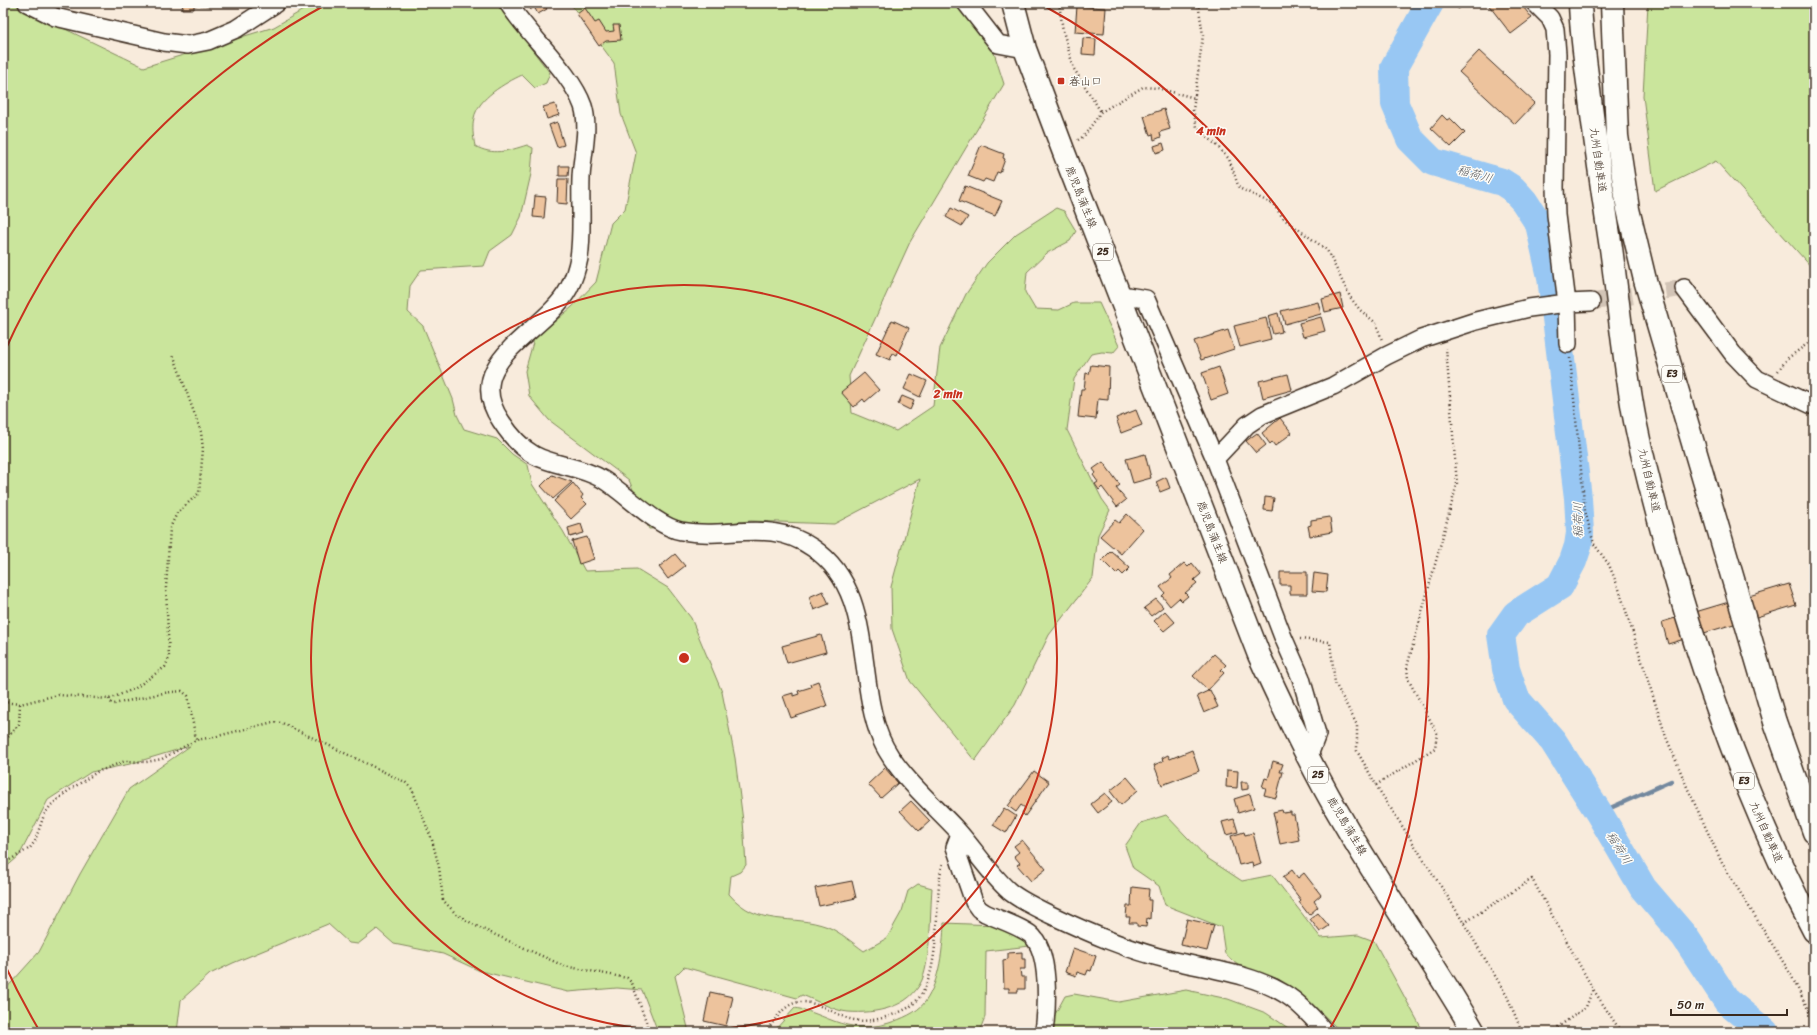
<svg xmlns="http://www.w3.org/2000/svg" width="1817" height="1035" font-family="Sriracha,'Klee One',sans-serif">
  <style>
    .green { fill: #cae59c; stroke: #82885d }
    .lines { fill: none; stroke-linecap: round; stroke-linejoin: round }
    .stream { stroke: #73889e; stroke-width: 4.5 }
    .river { stroke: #98c7f3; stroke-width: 28 }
    .building { fill: #edc39d; stroke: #3b2a1e }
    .minor-tunnel { stroke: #d2c4b6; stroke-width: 17; stroke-dasharray: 17 8; stroke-linecap: butt }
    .minor-casing { stroke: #3b2a1e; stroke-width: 20 }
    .major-casing { stroke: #3b2a1e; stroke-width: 25 }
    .highway-casing { stroke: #3b2a1e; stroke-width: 25 }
    .path { stroke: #3b2a1e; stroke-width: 2.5; stroke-dasharray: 1 3; stroke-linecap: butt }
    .minor { stroke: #fdfcf7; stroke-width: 17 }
    .major { stroke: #fdfcf7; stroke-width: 22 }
    .highway { stroke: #fdfcf7; stroke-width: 22 }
    .ring { fill: none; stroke: #c8321e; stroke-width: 2 }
    .poi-dot { fill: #c8321e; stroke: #fdfcf7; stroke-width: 1.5 }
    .labels { text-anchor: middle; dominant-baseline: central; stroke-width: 3; stroke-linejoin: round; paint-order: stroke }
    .shield { fill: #fdfcf7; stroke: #75695f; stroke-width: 1 }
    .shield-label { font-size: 10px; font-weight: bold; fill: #3b2a1e }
    .poi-label { font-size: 11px; fill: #3b2a1e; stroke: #fdfcf7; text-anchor: start }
    .street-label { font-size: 11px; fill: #3b2a1e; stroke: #fdfcf7 }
    .water-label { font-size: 12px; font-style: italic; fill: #57595e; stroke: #fdfcf7 }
    .centre { fill: #c8321e; stroke: #fdfcf7; stroke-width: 2 }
    .ring-label { font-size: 12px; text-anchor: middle; font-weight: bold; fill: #c8321e; stroke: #fdfcf7; stroke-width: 3; stroke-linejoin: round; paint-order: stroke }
  </style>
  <rect width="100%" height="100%" fill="#f8ebdc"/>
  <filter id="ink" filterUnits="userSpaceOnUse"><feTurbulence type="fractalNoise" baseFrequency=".025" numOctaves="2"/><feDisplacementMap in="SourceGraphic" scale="8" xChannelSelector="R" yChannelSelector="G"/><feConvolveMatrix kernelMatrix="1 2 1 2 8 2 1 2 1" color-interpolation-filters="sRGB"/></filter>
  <g filter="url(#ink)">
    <path class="green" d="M3,3h13l47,25 81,39 130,-40 41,-24h181l54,70 -4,10 -11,5 -13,-13c-17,8 -44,23 -48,43 -2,9 -1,18 1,28 18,10 33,5 52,-1l6,3 -2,26 -10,43 -9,18 -22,16 -6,15 -63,4 -11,16 -2,26 15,14 30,73 4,16 7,14 33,10 15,15 16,11 4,19 31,47 22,40 52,-2 31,19 23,30 31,74 13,66 8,63 3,44 -6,7 -9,4 -2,18c30,35 62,19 99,33 12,5 25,16 36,24l23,-13 15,-27 6,-20 10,-7 14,4c-2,25 -1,70 -10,92 -12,28 -47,34 -74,32 -13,-1 -33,-12 -46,-17l-5,3 -113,-31 -9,9 14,56h-31l-16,-42 -25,-2 -49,4 -88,-21 -37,-17 -49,-10 -17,-15 -19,15 -9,-1 -21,-19 -95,39 -23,11 -29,26 -4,32h-174v-40l36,-40 41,-78 49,-85 61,-43 -60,18 -39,8 -43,28 -29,56 -16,14z
      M570,3h408l26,81 -94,158 -61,134 3,37 44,18 37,-25 7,-58 26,-54 21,-31 29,-29 40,-26 8,3 12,20 -6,10 -23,12 -20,19 -2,20 10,17 24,1 15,-7h25l20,43 -6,7 -11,-1 -11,2 -17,25 -7,51 35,69 8,11 -12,25 -5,43 -44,57 -34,70 -40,56 -65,-80 -18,-52 -1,-42 29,-108 -86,45 -83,-3 -102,8 -20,-49 -80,-60 -20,-24 -4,-25 9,-32 38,-32 24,-25 15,-59 14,-14 11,-56 -15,-39 -7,-51z
      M1648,3h166v267l-98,-109 -61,30 -12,-95z
      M1166,815l41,43 35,23 30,-6 49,63 37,-3 16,6 48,88 -14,3h-64l-7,-4 -30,-29 -29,-20 -38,-12 -15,-13 -4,-27 -56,-22 -6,-19 -26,-18 -8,-22 16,-23z
      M944,923l51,2 21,6 14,15 -44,5 -1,66 -6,15h-206l22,-24c19,3 34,13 52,17 14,3 29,2 42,-2 12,-4 28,-10 36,-21 15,-21 18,-55 19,-79z
      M1186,990l42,9 38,14 28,19h-242l1,-14 12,-22 9,-2 45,8z"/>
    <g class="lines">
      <path class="stream" d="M1599,813l72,-32"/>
      <path class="river" d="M1430,3l-36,64 1,37 15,35 23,23 69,20 11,7 11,12 15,23 12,53 27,221 2,35 -2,13 -5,15 -13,25 -44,28 -15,21 5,34 10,30 37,42 46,72 44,75 42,49 42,64 38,31"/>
    </g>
    <path class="building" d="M183,3h26v3l-15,-1v4h-12z
      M525,3h18l4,6 -9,5 -4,-7 -4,3z
      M1450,3h12l-3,6z
      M1487,3h33l12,15 -21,16z
      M1077,6l29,2 -2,26 -29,-2z
      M585,8l10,15 4,-2 7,11 8,-1 -1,-6h6l2,15 -15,1 -7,5 -22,-32z
      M1083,38l13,1 -1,16 -13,-1z
      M1479,51l56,52 -20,21 -56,-52z
      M555,104l4,11 -12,4 -4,-12z
      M1164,109l6,20 -10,3 1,5 -7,3 -1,-6 -3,1 -6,-19z
      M1442,115l5,5 3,-2 15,15 -14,14 -20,-19z
      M557,122l7,23 -7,2 -8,-22z
      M1163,143l2,7 -9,3 -2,-7z
      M981,145l23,9 -1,4 2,1 -5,14 -3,-1 -4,10 -8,-3 -2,3 -15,-6z
      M559,166h10l-1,10h-9z
      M558,179h10l-1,25 -10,-1z
      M965,186l37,15 -7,15 -36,-15z
      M535,196l11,1 -2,21 -11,-1z
      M951,208l17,9 -6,9 -16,-9z
      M1340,294l3,14 -18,4 -3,-13z
      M1318,302l3,12 -36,10 -4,-13z
      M1278,313l4,19 -9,2 -5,-18z
      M1321,317l4,14 -22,6 -4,-14z
      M1266,318l5,21 -31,8 -6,-21z
      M892,320l17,8 -12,27 -4,-2 -3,7 -14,-6z
      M1228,330l6,19 -33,11 -7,-19z
      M1091,365l18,2 -1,33 -10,-1 -2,20 -18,-2 3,-28h3l2,-16 3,1z
      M1219,367l9,27 -17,6 -9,-27z
      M864,373l15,17 -14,12 -2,-3 -9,8 -13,-15z
      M911,374l16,7 -7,16 -16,-8z
      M1288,374l4,16 -29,8 -4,-17z
      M902,396l12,5 -4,9 -12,-6z
      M1136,410l6,15 -21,8 -5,-15z
      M1280,418l12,15 -17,13 -3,-4 -2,2 -8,-11z
      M1257,433l9,12 -10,8 -10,-12z
      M1145,454l6,24 -18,5 -7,-24z
      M1103,462l17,23 -4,3 10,12 -9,7 -15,-20 -3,3 -4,-6 3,-2 -5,-7 3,-2 -3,-4z
      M552,475l20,7 -19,17 -12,-13z
      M1166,477l4,11 -10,4 -4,-10z
      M573,483l10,12 -2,3 6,6 -16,15 -17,-18z
      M1265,497l9,1 -2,13 -8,-1z
      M1127,514l16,15 -22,25 -21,-18 15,-16 4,3z
      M1330,517l2,15 -22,4 -2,-10 3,-1v-5z
      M581,524l3,9 -14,4 -2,-9z
      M587,537l7,22 -15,5 -7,-23z
      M1111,551l19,17 -7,7 -4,-4 -3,3 -14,-14z
      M675,554l10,12 -17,13 -9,-12z
      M1184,563l4,4 4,-4 9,11 -7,6 3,3 -12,10 3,3 -6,5 -3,-3 -9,8 -8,-10 3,-3 -5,-6 12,-9 -2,-3z
      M1280,572h27v22h-17v-9h-10z
      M1314,573l14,2 -2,17 -14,-1z
      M1789,584l7,21 -128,39 -6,-22z
      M823,591l6,13 -15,6 -5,-13z
      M1156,599l7,8 -12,9 -7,-8z
      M1165,611l10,11 -11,9 -10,-10z
      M821,635l5,17 -39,11 -5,-17z
      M1214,654l12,11 -5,5 3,3 -16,17 -15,-14z
      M818,681l9,25 -36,12 -8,-22 10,-3v3l6,-2 -1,-3 13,-4 -1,-3z
      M1210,690l8,17 -14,6 -7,-17z
      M1192,750l7,21 -37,14 -8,-20 9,-4 -1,-3 6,-3 2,4z
      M1273,761l10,3 -3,8h3l-7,26 -12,-3 2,-7 -4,-1 3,-9 3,1z
      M885,768l13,15 -17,15 -13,-14z
      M1227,770l11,1 -1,17 -11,-1z
      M1034,771l15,11 -24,34 -3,-3 3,-5 -4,-3 -5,7 -8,-6z
      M1127,777l11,13 -17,15 -11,-14z
      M1241,782h7v7l-6,1z
      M1105,793l7,9 -14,11 -7,-9z
      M1250,794l4,14 -16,5 -4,-14z
      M911,801l19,20 -11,10 -19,-20z
      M1004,808l12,8 -10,17 -13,-8z
      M1282,810l1,3 8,-1v3h3l5,25 -19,4 -7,-32z
      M1234,819l4,13 -12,3 -4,-13z
      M1244,832l1,3 8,-2 8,31 -8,3 -1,-5 -13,3 -8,-29z
      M1022,840l24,29 -15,12 -14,-16 3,-2 -6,-7 5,-4 -5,-6z
      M1292,870l6,8 6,-5 17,22 -7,6 4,6 -9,8 -10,-13 2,-2 -18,-23z
      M852,881l4,17 -37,8 -4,-18z
      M1132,887l17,2 -1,11h3l-1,19 -3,-1 -1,9 -9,-1v-3h-8l1,-6h-4l1,-11h4z
      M1318,913l11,13 -9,6 -10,-13z
      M1187,919l27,6 -7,26 -26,-6z
      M1073,948l23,8 -5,15 -3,-1 -2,5 -9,-3 -1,4 -11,-4z
      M1022,952v7h3v10h-5l1,8h4v12h-7v3h-9v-4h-5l-1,-28 5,-1v-6z
      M710,992l23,5 -7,29 -22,-5z"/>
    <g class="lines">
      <path class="minor-tunnel" d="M1591,302l93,-14"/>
      <defs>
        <path id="minor" d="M27,3l28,14 109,25 24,3 20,-4 28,-12 40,-26
          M508,3c20,32 63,69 75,103 7,22 -1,49 -2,72 -1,26 2,53 -2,80 -2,10 -5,20 -10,30 -24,46 -110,72 -68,133 9,14 19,26 33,34 20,11 46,11 68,24 24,14 53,47 79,52 48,9 87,-14 132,17 63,43 42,129 68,191 14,33 51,64 76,91 18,20 32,43 52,61 12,10 28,17 42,24 38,18 77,35 119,45 38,9 81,13 115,34 15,9 29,25 40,38
          M966,3l32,41 27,5
          M1535,3l15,15 5,11 2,25 -2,133 1,28 11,88 1,41
          M1684,288l49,66 24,25 57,27
          M1121,295l25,4 69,160 32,-34 15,-10 71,-29 53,-30 35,-17 55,-18 53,-13 38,-5 24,-1
          M1215,459l68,178 18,41 16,56 -9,24
          M960,834l-5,13 19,55 5,7 6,4c15,7 32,12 45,21 21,17 17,74 14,98"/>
        <path id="major" d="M1013,3l12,46 38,101 196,505c26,57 53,114 85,168 41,71 89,138 130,209"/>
        <path id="highway" d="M1580,3c1,29 5,58 9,87 6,53 14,105 22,158 8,58 13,116 24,173 10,49 23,97 37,145 36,126 81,249 142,365
          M1612,3l5,133 11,73 17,71 130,442 39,110"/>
      </defs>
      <use href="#minor" class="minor-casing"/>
      <use href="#major" class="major-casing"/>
      <use href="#highway" class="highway-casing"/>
      <path class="path" d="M1059,3l4,28 11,38 27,43
        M1198,3l5,32 -10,75 4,17 20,19 12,13 10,29 34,16 11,15 43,31 23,47 10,13 16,13 6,17
        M1078,140l6,-4 17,-24 42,-25 14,1 38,10
        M1570,358l15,153 9,33 15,21 10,24 47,148 21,50 35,76 68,110 24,48
        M1778,371l10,-13 26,-19
        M1300,639l30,3 5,41 22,42v26l22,39 74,115 54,91 15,36
        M109,699l1,3 4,2 49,-11 19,-2 6,5 8,44
        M3,702l17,2 38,-9 51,4 25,-10 31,-22 4,-9 -3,-70 4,-60 7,-15 22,-20 4,-44 -2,-17 -28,-78
        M3,743l16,-19 1,-20
        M1376,785l59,-37 2,-15 -29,-54 -1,-12 50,-183 -11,-136
        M3,864l27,-16 5,-7 9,-26 7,-10 17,-14 29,-19 28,-11 21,1 16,-3 34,-19 18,-3 59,-15 9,1 123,59 7,7 20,51 7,27 4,33 13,14 22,13 86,39 63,12 5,5 18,49
        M1464,923l68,-44 61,110 28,43
        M765,1032c8,-9 16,-23 27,-28 18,-8 42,10 58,15 18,5 40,-2 56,-10 41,-22 25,-109 37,-146
        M1551,1032l35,-25 7,-18"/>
      <use href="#minor" class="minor"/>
      <use href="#major" class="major"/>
      <use href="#highway" class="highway"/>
    </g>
  </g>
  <g class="ring">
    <circle cx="684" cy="658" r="373"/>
    <path d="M39 1030A745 745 0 0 1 3 961M3 355A745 745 0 0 1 329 3M1039 3A745 745 0 0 1 1329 1030"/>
  </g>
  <rect class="poi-dot" x="1057" y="77" width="8" height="8" rx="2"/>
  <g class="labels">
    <g class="shield">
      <rect x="1093" y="244" width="20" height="16" rx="3"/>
      <rect x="1662" y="366" width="20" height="16" rx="3"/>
      <rect x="1308" y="767" width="20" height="16" rx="3"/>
      <rect x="1734" y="773" width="20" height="16" rx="3"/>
    </g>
    <g class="shield-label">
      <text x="1103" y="252">25</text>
      <text x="1672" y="374">E3</text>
      <text x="1318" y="775">25</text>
      <text x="1744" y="781">E3</text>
    </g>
    <g class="poi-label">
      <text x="1069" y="81">春山口</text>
    </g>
    <g class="street-label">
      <text transform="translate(1598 160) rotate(82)">九州自動車道</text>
      <text transform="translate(1081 197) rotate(68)">鹿児島蒲生線</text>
      <text transform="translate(1649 480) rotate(77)">九州自動車道</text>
      <text transform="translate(1212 532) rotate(69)">鹿児島蒲生線</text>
      <text transform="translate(1347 826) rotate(59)">鹿児島蒲生線</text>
      <text transform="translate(1766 832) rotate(66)">九州自動車道</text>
    </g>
    <g class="water-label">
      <text transform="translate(1475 174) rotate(16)">稲荷川</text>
      <text transform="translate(1578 520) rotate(-90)">稲荷川</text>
      <text transform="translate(1619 848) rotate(58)">稲荷川</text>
    </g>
  </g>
  <circle cx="684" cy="658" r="6" class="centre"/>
  <g class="ring-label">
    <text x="1211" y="135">4 min</text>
    <text x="948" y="398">2 min</text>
  </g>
  <rect width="1817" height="1035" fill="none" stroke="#fdfcf7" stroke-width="16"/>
  <rect x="8" y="8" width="1801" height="1019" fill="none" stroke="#3b2a1e" stroke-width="1.5" filter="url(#ink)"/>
  <path d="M1671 1009v6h116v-6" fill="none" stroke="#3b2a1e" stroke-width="2"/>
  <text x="1677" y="1009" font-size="12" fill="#3b2a1e" stroke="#fdfcf7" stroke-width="3" paint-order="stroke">50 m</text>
</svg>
